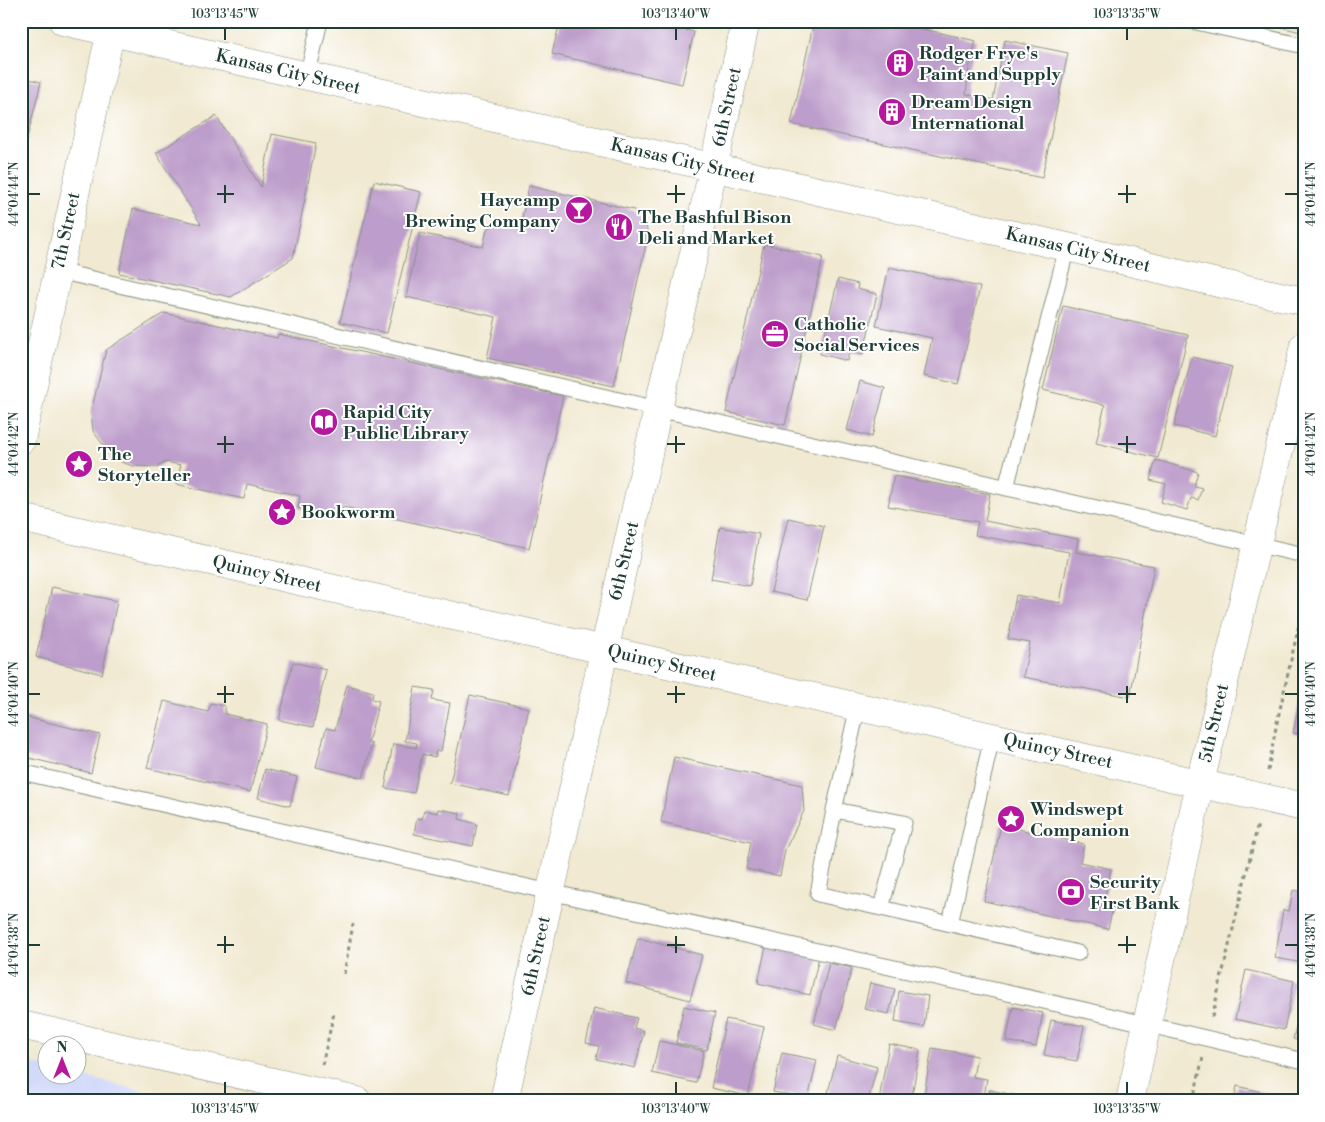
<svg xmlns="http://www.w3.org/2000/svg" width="1325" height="1122" font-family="'Libre Bodoni',serif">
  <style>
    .built { fill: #d2d9f9 }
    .building { fill: #bd9dcb }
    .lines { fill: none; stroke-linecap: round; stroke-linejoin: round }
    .lane-casing { stroke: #889382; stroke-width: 17 }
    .street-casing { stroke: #889382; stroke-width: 29 }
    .secondary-casing { stroke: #889382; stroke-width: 29 }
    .path { stroke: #889382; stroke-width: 3; stroke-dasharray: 4 4; stroke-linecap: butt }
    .lane { stroke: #fff; stroke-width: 15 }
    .street { stroke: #fff; stroke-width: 28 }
    .secondary { stroke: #fff; stroke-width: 28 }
    .ticks { fill: none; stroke: #1f3d34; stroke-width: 2 }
    .labels { text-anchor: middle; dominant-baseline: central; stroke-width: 4; stroke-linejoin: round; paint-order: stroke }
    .poi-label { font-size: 18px; font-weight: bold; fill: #1f3d34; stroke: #fff; text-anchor: start }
    .street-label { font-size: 18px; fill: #1f3d34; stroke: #fff }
    .neatline { fill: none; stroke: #1f3d34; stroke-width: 2 }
    .ticks-label { font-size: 12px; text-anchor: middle; fill: #1f3d34 }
  </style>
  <rect width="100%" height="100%" fill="#fff"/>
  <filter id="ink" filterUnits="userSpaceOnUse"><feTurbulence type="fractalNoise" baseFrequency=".02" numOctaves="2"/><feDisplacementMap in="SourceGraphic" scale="10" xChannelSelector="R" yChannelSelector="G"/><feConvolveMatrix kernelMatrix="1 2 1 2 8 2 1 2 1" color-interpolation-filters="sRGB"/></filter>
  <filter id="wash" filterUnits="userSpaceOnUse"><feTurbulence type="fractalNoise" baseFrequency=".0096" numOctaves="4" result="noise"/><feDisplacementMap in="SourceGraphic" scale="20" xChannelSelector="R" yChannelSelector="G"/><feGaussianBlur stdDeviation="1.12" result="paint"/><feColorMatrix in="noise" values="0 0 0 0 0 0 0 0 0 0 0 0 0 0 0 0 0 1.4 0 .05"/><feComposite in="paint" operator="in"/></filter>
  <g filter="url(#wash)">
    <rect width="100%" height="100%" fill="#f1e9d1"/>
    <path class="built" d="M21,1061l26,6 1,7 29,1 108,26h-164z"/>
    <g id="blocks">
      <path class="building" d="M560,21h128l-2,9 8,2 -12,52 -130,-30z
        M814,21h75l87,20 -7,27 -3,26 27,6 12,-60 63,13 -26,125 -251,-54z
        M1256,21h47l-2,11z
        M21,77l20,5 -19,77h-1z
        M216,116l45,71 11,-53 44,9 -23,115 -62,39 -112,-24 14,-64 68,15 -45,-71z
        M374,181l47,11 -34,141 -47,-11z
        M529,186l105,24 6,5 5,7 2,8v10l-33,146 -127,-28 9,-41 -90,-20 14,-64 63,14 4,-18 12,-7 21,4z
        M764,244l59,13 -38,168 -59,-13z
        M889,267l91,20 -22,97 -34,-8 8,-38 -56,-12z
        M838,279l20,5 -1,5 20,5 -14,61 -14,-3 -2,9 -27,-7z
        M1063,306l125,29 -30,123 -62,-15 9,-38 -62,-15z
        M164,313l113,25 1,-4 285,62 -34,152 -186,-41 -2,10 -43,-9 2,-12 -53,-12 -3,15 -68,-15 5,-19 -15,-3 -9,5 -24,-1 -12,-4 -11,-8 -17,-23 -2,-19 15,-62z
        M1192,357l40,10 -17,69 -41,-10z
        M860,381l25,7 -13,49 -25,-7z
        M1156,460l42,12 -4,14 8,2 -4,12 -7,-2 -4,12 -26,-8 5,-18 -16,-4z
        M894,476l96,18 -5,27 93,18 -2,13 78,14 -24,131 -107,-20 7,-34 -22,-4 8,-44 44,8 9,-51 -94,-17 3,-13 -90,-16z
        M788,518l36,8 -17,74 -36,-8z
        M720,527l39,7 -9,52 -39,-7z
        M52,587l65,14 -15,73 -66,-17z
        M293,662l33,8 -13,57 -34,-7z
        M1303,683h1v52l-11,-2z
        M347,685l26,7 -1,7 7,2 -11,42 4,1 -9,34 -47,-11 10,-39 9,2z
        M415,687l19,3 -2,10 18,3 -9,48h-5l-1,6 -13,-3 -8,39 -29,-5 8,-44 23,4 1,-5 -12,-2z
        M470,695l59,13 -20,88 -59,-13z
        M164,701l44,11 3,-9 14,3v8l42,10 -17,68 -103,-24z
        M26,717l74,18 -9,38 -70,-17v-18z
        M674,757l128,28 2,26 -19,39 -5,26 -34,-7 5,-27 -90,-20z
        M265,769l32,8 -7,29 -32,-8z
        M438,809l22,4 -1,6 18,5 -4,22 -59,-12 3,-16 5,1 2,-9 13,3z
        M1001,825l83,19 -4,18 31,7 -7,31 10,3 -6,26 -124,-28z
        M1293,890l11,2v71l-29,-5 8,-48 6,1z
        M638,938l64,17 -12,45 -64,-17z
        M766,946l53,11 -9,38 -52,-12z
        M829,963l23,5 -16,62 -22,-6z
        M1246,970l48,11 -10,49 -49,-11z
        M870,983l25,6 -6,25 -25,-5z
        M899,991l29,5 -4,31 -29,-5z
        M684,1006l31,7 -8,37 -31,-7z
        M1013,1007l30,6 -7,34 -30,-6z
        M594,1008l43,10 -3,10 10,3 -9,37 -39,-9 3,-13 -13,-3z
        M1300,1012l4,1v29l-11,-3z
        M726,1019l38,8 -16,69 -37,-8z
        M1051,1020l33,6 -7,35 -33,-6z
        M659,1041l45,10 -8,32 -44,-10z
        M889,1044l31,6 -9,51 -32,-1z
        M932,1048l45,8 -4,21 14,2 -4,22h-60z
        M782,1053l35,7 -9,39 -35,-7z
        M837,1056l40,11 -9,34h-42z
        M1237,1086l58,14v1h-61z
        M990,1090l33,7 -1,4h-35z"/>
    </g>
  </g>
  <g filter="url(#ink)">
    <use href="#blocks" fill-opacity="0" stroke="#889382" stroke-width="1"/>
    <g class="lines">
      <defs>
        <path id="lane" d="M1192,21l112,25
          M307,77l13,-56
          M58,271l600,138 646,146
          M1006,488l61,-241
          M858,707l-24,103 -16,84 63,14
          M21,772l529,120 548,121 206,48
          M834,810l70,13 -23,85 197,45
          M950,924l42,-187"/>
        <path id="street" d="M63,21l1004,226 151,36 86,18
          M21,440l92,-419
          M21,518l530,120 753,169
          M21,1025l336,76
          M504,1101l154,-692 46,-199 42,-189"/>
        <path id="secondary" d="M1130,1101l70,-318 104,-437"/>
      </defs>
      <use href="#lane" class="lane-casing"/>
      <use href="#street" class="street-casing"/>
      <use href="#secondary" class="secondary-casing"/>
      <path class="path" d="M1268,771l8,-44 28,-125
        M344,974l9,-50
        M1212,1017l46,-193
        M322,1065l12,-52
        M1193,1101l10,-44"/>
      <use href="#lane" class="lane"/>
      <use href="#street" class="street"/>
      <use href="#secondary" class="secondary"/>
    </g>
  </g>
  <path class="ticks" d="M225,28v12M676,28v12M1127,28v12M225,185v18M676,185v18M1127,185v18M28,194h12M217,194h17M667,194h18M1118,194h18M1285,194h13M225,436v17M676,436v17M1127,436v17M28,444h12M217,444h17M667,444h18M1118,444h18M1285,444h13M225,686v17M676,686v17M1127,686v17M28,694h12M217,694h17M667,694h18M1118,694h18M1285,694h13M225,936v17M676,936v17M1127,936v17M28,945h12M217,945h17M667,945h18M1118,945h18M1285,945h13M225,1082v12M676,1082v12M1127,1082v12"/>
  <defs>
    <symbol id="building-disc" viewBox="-11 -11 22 22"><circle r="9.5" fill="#b5179e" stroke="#fff"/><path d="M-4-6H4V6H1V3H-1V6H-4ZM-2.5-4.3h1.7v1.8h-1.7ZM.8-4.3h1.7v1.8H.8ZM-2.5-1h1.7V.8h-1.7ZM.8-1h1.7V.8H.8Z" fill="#fff"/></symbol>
    <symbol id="bar-disc" viewBox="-11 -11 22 22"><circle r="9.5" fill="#b5179e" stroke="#fff"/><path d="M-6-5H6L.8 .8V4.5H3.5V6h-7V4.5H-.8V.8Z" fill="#fff"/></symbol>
    <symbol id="restaurant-disc" viewBox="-11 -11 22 22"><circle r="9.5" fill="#b5179e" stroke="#fff"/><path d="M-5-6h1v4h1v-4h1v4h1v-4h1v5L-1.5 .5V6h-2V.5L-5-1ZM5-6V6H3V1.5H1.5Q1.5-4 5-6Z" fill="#fff"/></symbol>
    <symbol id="office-disc" viewBox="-11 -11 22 22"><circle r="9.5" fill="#b5179e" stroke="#fff"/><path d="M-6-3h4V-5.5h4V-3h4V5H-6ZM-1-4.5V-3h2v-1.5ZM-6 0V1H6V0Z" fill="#fff"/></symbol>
    <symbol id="library-disc" viewBox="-11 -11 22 22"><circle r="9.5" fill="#b5179e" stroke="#fff"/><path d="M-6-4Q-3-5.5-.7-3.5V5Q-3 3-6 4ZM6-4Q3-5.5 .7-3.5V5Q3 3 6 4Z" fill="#fff"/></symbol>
    <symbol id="sight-disc" viewBox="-11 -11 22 22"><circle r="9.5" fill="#b5179e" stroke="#fff"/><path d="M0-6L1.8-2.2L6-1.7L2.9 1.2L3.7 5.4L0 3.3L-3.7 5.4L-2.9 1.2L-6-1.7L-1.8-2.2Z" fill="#fff"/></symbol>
    <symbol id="bank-disc" viewBox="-11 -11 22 22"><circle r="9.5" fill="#b5179e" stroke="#fff"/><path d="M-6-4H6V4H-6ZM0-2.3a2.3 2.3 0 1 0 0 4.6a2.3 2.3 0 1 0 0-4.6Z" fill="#fff"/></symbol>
  </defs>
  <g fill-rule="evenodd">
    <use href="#building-disc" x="884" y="47" width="32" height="32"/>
    <use href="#building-disc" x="876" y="96" width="32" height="32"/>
    <use href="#bar-disc" x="563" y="194" width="32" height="32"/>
    <use href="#restaurant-disc" x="603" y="211" width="32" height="32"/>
    <use href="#office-disc" x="759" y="318" width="32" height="32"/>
    <use href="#library-disc" x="308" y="406" width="32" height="32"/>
    <use href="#sight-disc" x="63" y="448" width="32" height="32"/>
    <use href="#sight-disc" x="266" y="496" width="32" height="32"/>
    <use href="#sight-disc" x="995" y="803" width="32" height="32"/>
    <use href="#bank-disc" x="1055" y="876" width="32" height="32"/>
  </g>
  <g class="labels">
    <g class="poi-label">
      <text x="919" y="53">Rodger Frye's<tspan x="919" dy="21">Paint and Supply</tspan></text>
      <text x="911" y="102">Dream Design<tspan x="911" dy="21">International</tspan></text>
      <text x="560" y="200" text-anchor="end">Haycamp<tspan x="560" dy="21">Brewing Company</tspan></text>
      <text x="638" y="217">The Bashful Bison<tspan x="638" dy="21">Deli and Market</tspan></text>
      <text x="794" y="324">Catholic<tspan x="794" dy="21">Social Services</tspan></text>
      <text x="343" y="412">Rapid City<tspan x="343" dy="21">Public Library</tspan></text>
      <text x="98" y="454">The<tspan x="98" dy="21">Storyteller</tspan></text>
      <text x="301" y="512">Bookworm</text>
      <text x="1030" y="809">Windswept<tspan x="1030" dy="21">Companion</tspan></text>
      <text x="1090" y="882">Security<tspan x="1090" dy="21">First Bank</tspan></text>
    </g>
    <g class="street-label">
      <text transform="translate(288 72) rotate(13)">Kansas City Street</text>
      <text transform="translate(727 107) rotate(-78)">6th Street</text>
      <text transform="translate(683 161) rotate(13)">Kansas City Street</text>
      <text transform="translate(66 231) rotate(-78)">7th Street</text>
      <text transform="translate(1078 250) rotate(13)">Kansas City Street</text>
      <text transform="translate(624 561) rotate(-77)">6th Street</text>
      <text transform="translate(267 574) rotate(13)">Quincy Street</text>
      <text transform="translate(662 663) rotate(13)">Quincy Street</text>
      <text transform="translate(1214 723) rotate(-77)">5th Street</text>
      <text transform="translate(1058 751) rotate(12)">Quincy Street</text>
      <text transform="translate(536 956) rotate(-78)">6th Street</text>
    </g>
  </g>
  <rect width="1325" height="1122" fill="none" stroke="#fff" stroke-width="55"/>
  <g transform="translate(62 1060)"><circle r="24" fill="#ffffff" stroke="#a5b1ae"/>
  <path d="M0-4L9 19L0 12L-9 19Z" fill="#b5179e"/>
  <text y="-8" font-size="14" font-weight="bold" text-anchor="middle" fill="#1f3d34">N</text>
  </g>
  <rect x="28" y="28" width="1270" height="1066" class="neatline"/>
  <g class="ticks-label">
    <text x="225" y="18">103°13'45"W</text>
    <text x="676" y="18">103°13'40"W</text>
    <text x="1127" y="18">103°13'35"W</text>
    <text transform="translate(14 194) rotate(-90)" y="4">44°04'44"N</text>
    <text transform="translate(1311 194) rotate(-90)" y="4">44°04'44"N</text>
    <text transform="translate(14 444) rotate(-90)" y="4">44°04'42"N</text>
    <text transform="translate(1311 444) rotate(-90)" y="4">44°04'42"N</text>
    <text transform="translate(14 694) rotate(-90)" y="4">44°04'40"N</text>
    <text transform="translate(1311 694) rotate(-90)" y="4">44°04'40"N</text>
    <text transform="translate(14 945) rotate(-90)" y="4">44°04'38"N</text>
    <text transform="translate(1311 945) rotate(-90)" y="4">44°04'38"N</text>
    <text x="225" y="1113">103°13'45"W</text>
    <text x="676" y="1113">103°13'40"W</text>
    <text x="1127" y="1113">103°13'35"W</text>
  </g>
</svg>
